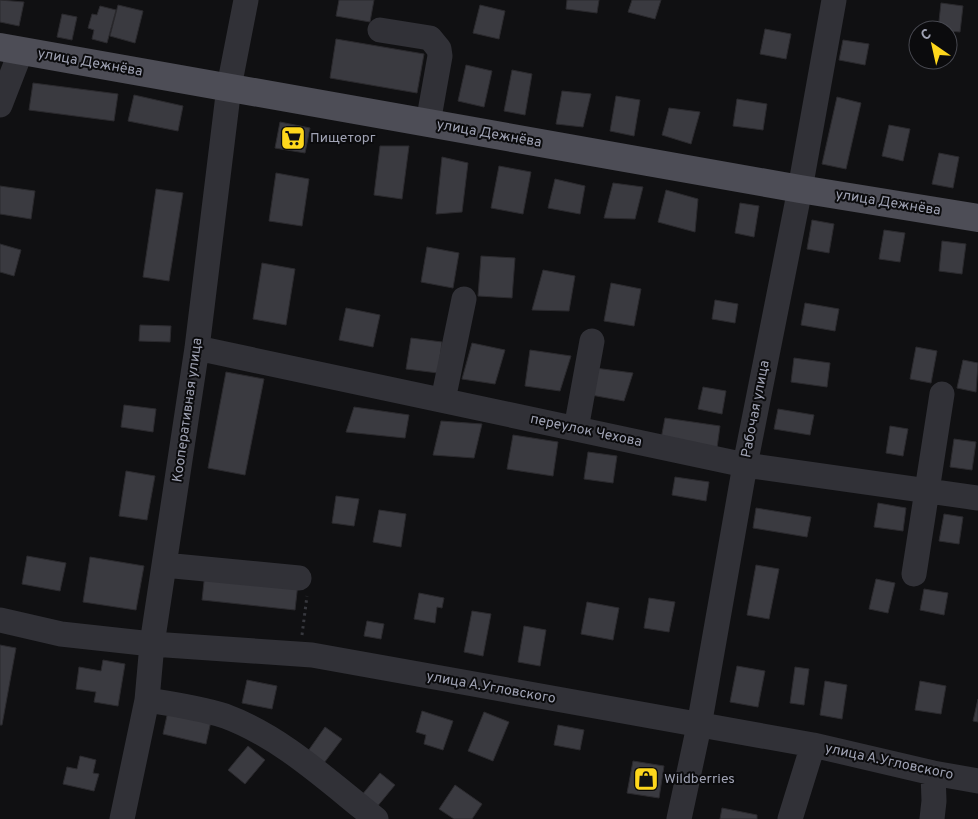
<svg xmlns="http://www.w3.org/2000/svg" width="978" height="819" font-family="Overpass,sans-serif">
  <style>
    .building { fill: #3a3a40; stroke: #2b2a2e }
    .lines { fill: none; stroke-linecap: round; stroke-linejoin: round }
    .path { stroke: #37383e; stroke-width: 3; stroke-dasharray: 2.5 4; stroke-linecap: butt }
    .minor { stroke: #313137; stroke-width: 25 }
    .major { stroke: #4d4d56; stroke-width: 28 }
    .labels { text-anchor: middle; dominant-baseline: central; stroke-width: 4; stroke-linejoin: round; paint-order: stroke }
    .street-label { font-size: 14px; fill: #a0a3b4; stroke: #0b0b0d }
    .poi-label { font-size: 14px; fill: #a0a3b4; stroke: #0b0b0d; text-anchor: start }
  </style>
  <rect width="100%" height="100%" fill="#101012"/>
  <path class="building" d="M0,0l24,2 -5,24 -19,-4z
    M339,0h35l-4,22 -34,-6z
    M567,0h32l-2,13 -31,-4z
    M632,0h29l-6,19 -27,-7z
    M941,3l22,3 -3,26 -22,-2z
    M118,5l25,6 -8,32 -25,-7z
    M480,5l25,6 -6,28 -26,-6z
    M100,6l16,4 -9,33 -15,-4 2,-9 -6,-2 4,-14 5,1z
    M62,14l15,3 -5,23 -15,-3z
    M765,29l26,5 -5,25 -26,-5z
    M336,39l88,15 -7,39 -87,-15z
    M843,40l26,4 -4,21 -26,-5z
    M466,65l26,6 -8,36 -26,-6z
    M512,70l20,4 -7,41 -21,-4z
    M33,83l85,11 -4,27 -85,-11z
    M562,91l29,3 -8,33 -27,-3z
    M134,95l49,11 -5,25 -50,-10z
    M616,96l24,4 -6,36 -24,-5z
    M837,97l24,6 -15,66 -24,-5z
    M737,99l30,5 -4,26 -30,-4z
    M669,108l31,4 -9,32 -29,-9z
    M280,122l30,6 -5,25 -30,-5z
    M889,125l21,4 -7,32 -21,-5z
    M380,146h29l-7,53 -28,-4z
    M939,153l20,4 -6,31 -21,-4z
    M442,157l26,6 -6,49 -26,2z
    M499,166l32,6 -8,42 -32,-6z
    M276,173l33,6 -7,47 -33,-5z
    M555,179l30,7 -5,28 -32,-6z
    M613,183l30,4 -8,32 -31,-1z
    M0,186l35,5 -4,28 -31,-5z
    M156,189l27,4 -14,88 -26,-4z
    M666,190l32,9 -3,33 -37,-10z
    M740,203l19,3 -5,31 -19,-4z
    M812,220l22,4 -5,29 -22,-4z
    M884,230l21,3 -5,29 -21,-3z
    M942,241l24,3 -4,30 -23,-3z
    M0,244l21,6 -7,26 -14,-4z
    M427,247l32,6 -6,35 -32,-6z
    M481,256l34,2 -3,40 -34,-2z
    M262,263l33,6 -9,56 -33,-6z
    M543,270l32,6 -6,35 -37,-1z
    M611,283l30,6 -7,37 -30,-5z
    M715,300l23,4 -3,19 -23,-4z
    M805,303l34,6 -4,22 -34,-6z
    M346,308l34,7 -7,32 -34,-7z
    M140,325l31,1 -1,16 -31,-1z
    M411,338l31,4 -4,31 -32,-4z
    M472,343l33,7 -10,34 -33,-5z
    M916,347l21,4 -6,32 -21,-4z
    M530,350l41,6 -11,35 -35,-5z
    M794,358l36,5 -3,24 -36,-5z
    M963,360l15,3 -2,29 -19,-4z
    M595,368l38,5 -9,28 -33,-6z
    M226,372l38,7 -19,96 -37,-7z
    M703,387l23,4 -4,23 -24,-5z
    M124,405l32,4 -3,23 -32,-5z
    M354,407l55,8 -4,23 -59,-6z
    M778,409l36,6 -4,20 -36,-6z
    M665,418l55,8 -3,22 -56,-9z
    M441,421l41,3 -8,34 -41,-3z
    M890,426l18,3 -5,27 -17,-3z
    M513,435l45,7 -5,34 -46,-7z
    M954,439l22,3 -4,28 -22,-3z
    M588,452l29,4 -4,27 -29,-4z
    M126,471l29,5 -8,44 -28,-4z
    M675,477l34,5 -3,19 -34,-6z
    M336,496l23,3 -5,27 -22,-3z
    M878,503l28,5 -3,23 -29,-4z
    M756,508l55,9 -4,20 -54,-9z
    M379,510l27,4 -5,33 -28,-5z
    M944,514l19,3 -4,27 -20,-3z
    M27,556l39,7 -6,28 -38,-7z
    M90,557l54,9 -8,44 -53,-8z
    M756,565l23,4 -10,50 -22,-4z
    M205,573l93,10 -3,27 -93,-10z
    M876,579l19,4 -7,30 -19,-4z
    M924,589l24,4 -4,22 -24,-5z
    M419,593l25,5 -2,10 -5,-1 -2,16 -21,-4z
    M649,598l26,4 -6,30 -25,-4z
    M587,602l32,6 -6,32 -32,-6z
    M472,611l19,3 -8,42 -19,-4z
    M367,621l17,3 -3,15 -17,-3z
    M524,626l22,4 -6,36 -22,-4z
    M0,645l16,3 -14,77h-2z
    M103,660l22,4 -7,42 -24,-4 2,-10 -20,-3 3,-22 22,4z
    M737,666l28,5 -7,36 -28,-5z
    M795,667l14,2 -5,36 -14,-2z
    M247,680l30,6 -5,23 -30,-6z
    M825,681l22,4 -5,34 -22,-4z
    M920,681l26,5 -5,28 -26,-4z
    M978,699v23l-5,-1z
    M168,711l43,10 -5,23 -43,-10z
    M422,711l31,10 -10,29 -19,-6 2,-9 -10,-3z
    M484,712l25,10 -16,39 -25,-10z
    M558,725l26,5 -4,20 -26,-5z
    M325,727l17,12 -18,24 -16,-12z
    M248,746l17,14 -20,24 -17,-14z
    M80,756l16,4 -3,13 6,1 -5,17 -31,-7 4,-17 10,2z
    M633,761l31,5 -5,32 -32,-5z
    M380,773l15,12 -19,23 -15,-12z
    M455,785l27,19 -10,15h-18l-15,-10z
    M722,808l35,7v4h-37z"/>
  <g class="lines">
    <path class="path" d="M302,635l5,-39"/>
    <path class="minor" d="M380,30l50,8 9,11 1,7 -12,67
      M0,105l21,-54
      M197,348l548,117 233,33
      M443,400l21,-101
      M576,429l16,-88
      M164,565l135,13
      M914,574l28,-180
      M0,620l61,14 91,10 160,11 501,90 120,28 45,8
      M147,700c26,4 53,8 78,16 57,21 104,66 151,103
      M122,819l25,-119 5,-56 45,-296 32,-261 17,-87
      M679,819l20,-93 46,-261 55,-276 34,-189
      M790,819l23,-74
      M932,819l2,-18 -1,-28"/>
    <path class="major" d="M0,47l800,142 178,29"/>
  </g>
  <defs>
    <symbol id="supermarket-square" viewBox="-11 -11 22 22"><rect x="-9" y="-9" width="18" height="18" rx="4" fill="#fed71c" stroke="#0b0b0d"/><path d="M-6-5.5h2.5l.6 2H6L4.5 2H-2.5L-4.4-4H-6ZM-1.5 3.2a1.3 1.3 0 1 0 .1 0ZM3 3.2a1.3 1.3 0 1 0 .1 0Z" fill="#111"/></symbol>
    <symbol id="shop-square" viewBox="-11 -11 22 22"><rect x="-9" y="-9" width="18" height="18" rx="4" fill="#fed71c" stroke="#0b0b0d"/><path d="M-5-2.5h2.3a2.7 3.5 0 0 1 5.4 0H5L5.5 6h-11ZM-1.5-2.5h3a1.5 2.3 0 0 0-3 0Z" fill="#111"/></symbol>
  </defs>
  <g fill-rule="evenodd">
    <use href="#supermarket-square" x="279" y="124" width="28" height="28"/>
    <use href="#shop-square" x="632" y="765" width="28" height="28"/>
  </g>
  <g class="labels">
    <g class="street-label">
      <text transform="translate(90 63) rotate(10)">улица Дежнёва</text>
      <text transform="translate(489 134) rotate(10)">улица Дежнёва</text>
      <text transform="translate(888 203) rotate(9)">улица Дежнёва</text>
      <text transform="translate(756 409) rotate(-79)">Рабочая улица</text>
      <text transform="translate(188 410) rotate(-82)">Кооперативная улица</text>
      <text transform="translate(586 431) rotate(12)">переулок Чехова</text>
      <text transform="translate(491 688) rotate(10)">улица А.Угловского</text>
      <text transform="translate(889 762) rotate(12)">улица А.Угловского</text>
    </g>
    <g class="poi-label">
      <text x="310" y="138">Пищеторг</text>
      <text x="664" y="779">Wildberries</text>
    </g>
  </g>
  <g transform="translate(933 45) rotate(326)"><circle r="24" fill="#0b0b0d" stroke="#474850"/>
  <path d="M0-4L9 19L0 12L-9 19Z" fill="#fed71c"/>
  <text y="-8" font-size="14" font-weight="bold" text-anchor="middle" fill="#a0a3b4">С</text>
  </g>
</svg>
